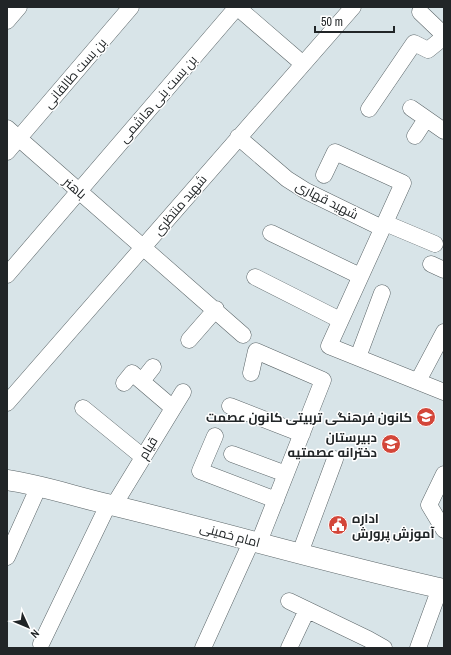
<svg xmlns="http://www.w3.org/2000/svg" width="451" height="655" font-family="'Archivo Narrow',Cairo,sans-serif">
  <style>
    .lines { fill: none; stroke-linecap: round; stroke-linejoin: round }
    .minor-casing { stroke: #5b6568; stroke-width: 17 }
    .major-casing { stroke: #5b6568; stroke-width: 21 }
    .minor { stroke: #fff; stroke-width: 16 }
    .major { stroke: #fff; stroke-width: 20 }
    .labels { text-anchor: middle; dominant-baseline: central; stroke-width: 3; stroke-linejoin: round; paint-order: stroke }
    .street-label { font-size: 13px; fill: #212527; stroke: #fff }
    .poi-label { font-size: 13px; font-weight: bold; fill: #212527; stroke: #fff; text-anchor: end }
  </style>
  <rect width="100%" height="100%" fill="#d8e4e8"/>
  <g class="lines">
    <defs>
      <path id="minor" d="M420,12l24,23
        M7,21l12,-14
        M411,108l33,23
        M369,109l45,-66 14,7 16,-13
        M7,128l236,207
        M415,136l11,-17
        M238,137l49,42 19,12 76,37
        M7,152l124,-145
        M324,175l11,-23 68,31 -74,163 115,46
        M385,223l50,21
        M271,233l89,43
        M431,264l13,6
        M7,275l230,-268 66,57
        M255,277l85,43
        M189,340l27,-31
        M358,357l24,-64
        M251,373l5,-22 67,29 -64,162
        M142,381l11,-14
        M418,381l26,-49
        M124,383l8,-10 41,35
        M7,403l346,-396
        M230,406l72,28
        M83,408l60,49
        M215,436l-15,35 76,29
        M232,454l54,20
        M444,474l-15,31 15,25
        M114,505l69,-113
        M300,553l35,-94
        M7,557l32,-71
        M289,601l79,38 16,9
        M41,644l67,-139
        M203,648l49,-108
        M289,648l18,-38
        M418,648l22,-60"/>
      <path id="major" d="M7,480c34,5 66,16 100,24 113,27 224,60 337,85"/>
    </defs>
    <use href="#minor" class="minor-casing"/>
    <use href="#major" class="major-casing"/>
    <use href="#minor" class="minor"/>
    <use href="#major" class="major"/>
  </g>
  <defs>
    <symbol id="school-disc" viewBox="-11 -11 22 22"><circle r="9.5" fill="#d34639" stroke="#fff"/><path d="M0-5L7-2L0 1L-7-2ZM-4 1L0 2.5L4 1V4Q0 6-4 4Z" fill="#fff"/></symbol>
    <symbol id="civic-disc" viewBox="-11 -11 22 22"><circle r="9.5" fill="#d34639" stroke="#fff"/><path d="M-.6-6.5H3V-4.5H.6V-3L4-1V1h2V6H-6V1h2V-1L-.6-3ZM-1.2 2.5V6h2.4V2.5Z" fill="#fff"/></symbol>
  </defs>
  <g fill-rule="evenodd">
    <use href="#school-disc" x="415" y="406" width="22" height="22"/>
    <use href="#school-disc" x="380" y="433" width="22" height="22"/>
    <use href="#civic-disc" x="327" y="514" width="22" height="22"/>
  </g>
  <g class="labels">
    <g class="street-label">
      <text transform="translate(75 73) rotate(-49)">بن بست طالقانی</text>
      <text transform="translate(158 99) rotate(-49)">بن بست بنی هاشمی</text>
      <text transform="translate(75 188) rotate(41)">باهنر</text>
      <text transform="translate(327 200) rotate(27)">شهید قهاری</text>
      <text transform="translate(180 205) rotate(-50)">شهید منتظری</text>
      <text transform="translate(148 448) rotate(-59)">قیام</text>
      <text transform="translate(230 535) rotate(15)">امام خمینی</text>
    </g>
    <g class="poi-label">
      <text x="412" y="417">کانون فرهنگی تربیتی کانون عصمت</text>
      <text x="377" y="437">دبیرستان<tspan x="377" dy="15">دخترانه عصمتیه</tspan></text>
      <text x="352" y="518" text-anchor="start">اداره<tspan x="352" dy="15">آموزش پرورش</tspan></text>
    </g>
  </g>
  <rect width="451" height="655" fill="none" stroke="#212527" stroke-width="16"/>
  <g transform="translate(28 627) rotate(134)" stroke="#ffffff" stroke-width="3" paint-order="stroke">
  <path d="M0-3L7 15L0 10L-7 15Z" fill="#212527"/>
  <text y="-6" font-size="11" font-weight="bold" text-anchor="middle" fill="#212527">N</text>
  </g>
  <path d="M315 26v6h79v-6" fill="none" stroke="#212527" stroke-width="2"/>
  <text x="321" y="26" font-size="12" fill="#212527" stroke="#ffffff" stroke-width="3" paint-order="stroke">50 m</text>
</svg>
